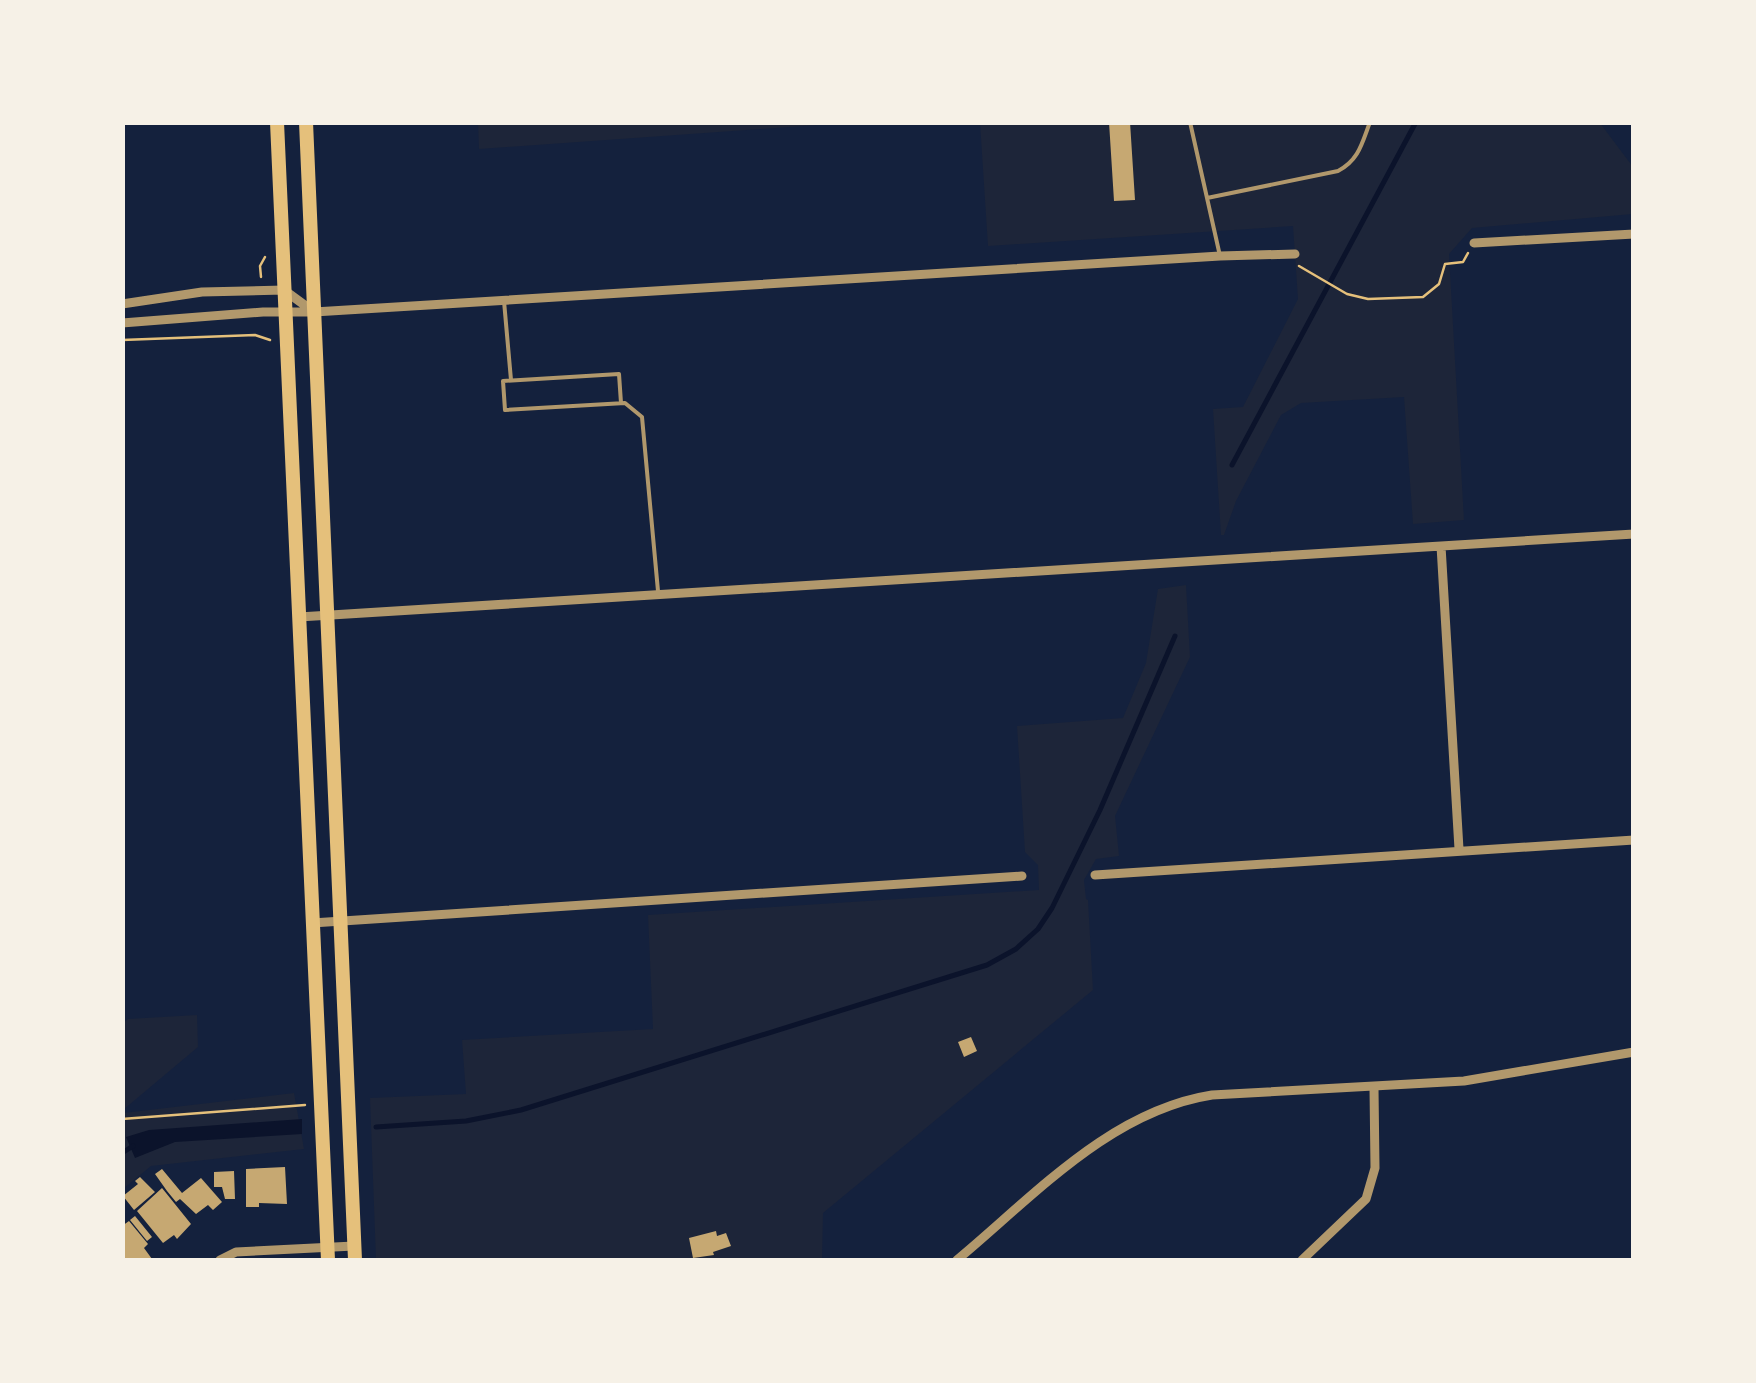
<svg xmlns="http://www.w3.org/2000/svg" width="1756" height="1383" font-family="'PT Serif',serif">
  <style>
    .green { fill: #1d2539 }
    .water { fill: #0b132b }
    .lines { fill: none; stroke-linecap: round; stroke-linejoin: round }
    .stream { stroke: #0b132b; stroke-width: 5 }
    .building { fill: #c6a872 }
    .path { stroke: #e5c07b; stroke-width: 2.5 }
    .service { stroke: #b1986c; stroke-width: 4 }
    .minor { stroke: #b1986c; stroke-width: 9 }
    .primary { stroke: #e5c07b; stroke-width: 14 }
  </style>
  <rect width="100%" height="100%" fill="#14213d"/>
  <path class="green" d="M478,122h367v1l-366,26z
    M980,123h620l33,44v47l-161,14 -23,26 15,266 -51,4 -9,-127 -103,6 -20,12 -45,86 -12,34h-3l-8,-126 30,-2 55,-108 -5,-73 -305,20z
    M1186,585l4,72 -75,159 4,40 -23,3 -12,21 2,19 2,1 5,90 -270,223 -1,47h-87l-2,-2 -7,2h-350l-6,-162 96,-4 -4,-54 191,-11 -5,-114 391,-25 -1,-25 -13,-13 -8,-126 106,-8 23,-55 12,-74z
    M197,1015l1,32 -75,63v-87l5,-4z
    M294,1093l10,56 -153,17 -28,23v-76z"/>
  <path class="water" d="M302,1119v15l-127,8 -40,16 -9,-21 23,-7z"/>
  <g class="lines">
    <path class="stream" d="M1232,465l184,-343
      M376,1127l90,-6 55,-11 466,-145 29,-16 22,-20 14,-21 48,-98 75,-174
      M122,1153l11,-7"/>
  </g>
  <path class="building" d="M1109,122h21l5,78 -21,1z
    M971,1037l6,14 -13,6 -6,-15z
    M285,1167l2,37 -28,-1v4h-13v-38z
    M162,1169l20,24 19,-15 21,24 -9,8 -5,-5 -12,9 -16,-15 -4,3 -9,-11 -12,-17z
    M234,1171l1,28h-10l-3,-12h-8v-15z
    M140,1177l15,15 -21,18 -11,-14 15,-12 -3,-3z
    M162,1188l29,36 -14,15 -3,-4 -11,8 -26,-32z
    M135,1216l17,21 -5,4 -17,-21z
    M129,1221l19,23 -4,4 8,11 -2,1h-23l-5,-5v-29z
    M716,1231l1,5 9,-3 5,13 -18,6 1,3 -21,3 -4,-20z"/>
  <g class="lines">
    <path class="path" d="M1299,266l48,28 21,5 55,-2 16,-13 6,-20 18,-2 5,-9
      M261,277l-1,-11 5,-9
      M122,340l133,-5 15,5
      M122,1119l183,-14"/>
    <path class="service" d="M1190,122l30,134
      M1207,198l131,-27c21,-11 24,-28 32,-49
      M504,301l7,79
      M621,403l-2,-29 -116,7 2,29 120,-7 17,14 16,174"/>
    <path class="minor" d="M1474,243l160,-9
      M122,304l80,-12 82,-2 30,22
      M122,323l141,-11h51l906,-56 75,-2
      M1441,546l18,303
      M299,617l1335,-83
      M1095,875l539,-35
      M312,923l710,-47
      M220,1260l16,-8 118,-6
      M957,1260c77,-64 153,-149 255,-165l252,-14 170,-29
      M1302,1260l64,-61 9,-31 -1,-80"/>
    <path class="primary" d="M277,122l51,1138
      M306,122l49,1138"/>
  </g>
  <rect width="1756" height="1383" fill="none" stroke="#f6f1e7" stroke-width="250"/>
</svg>
